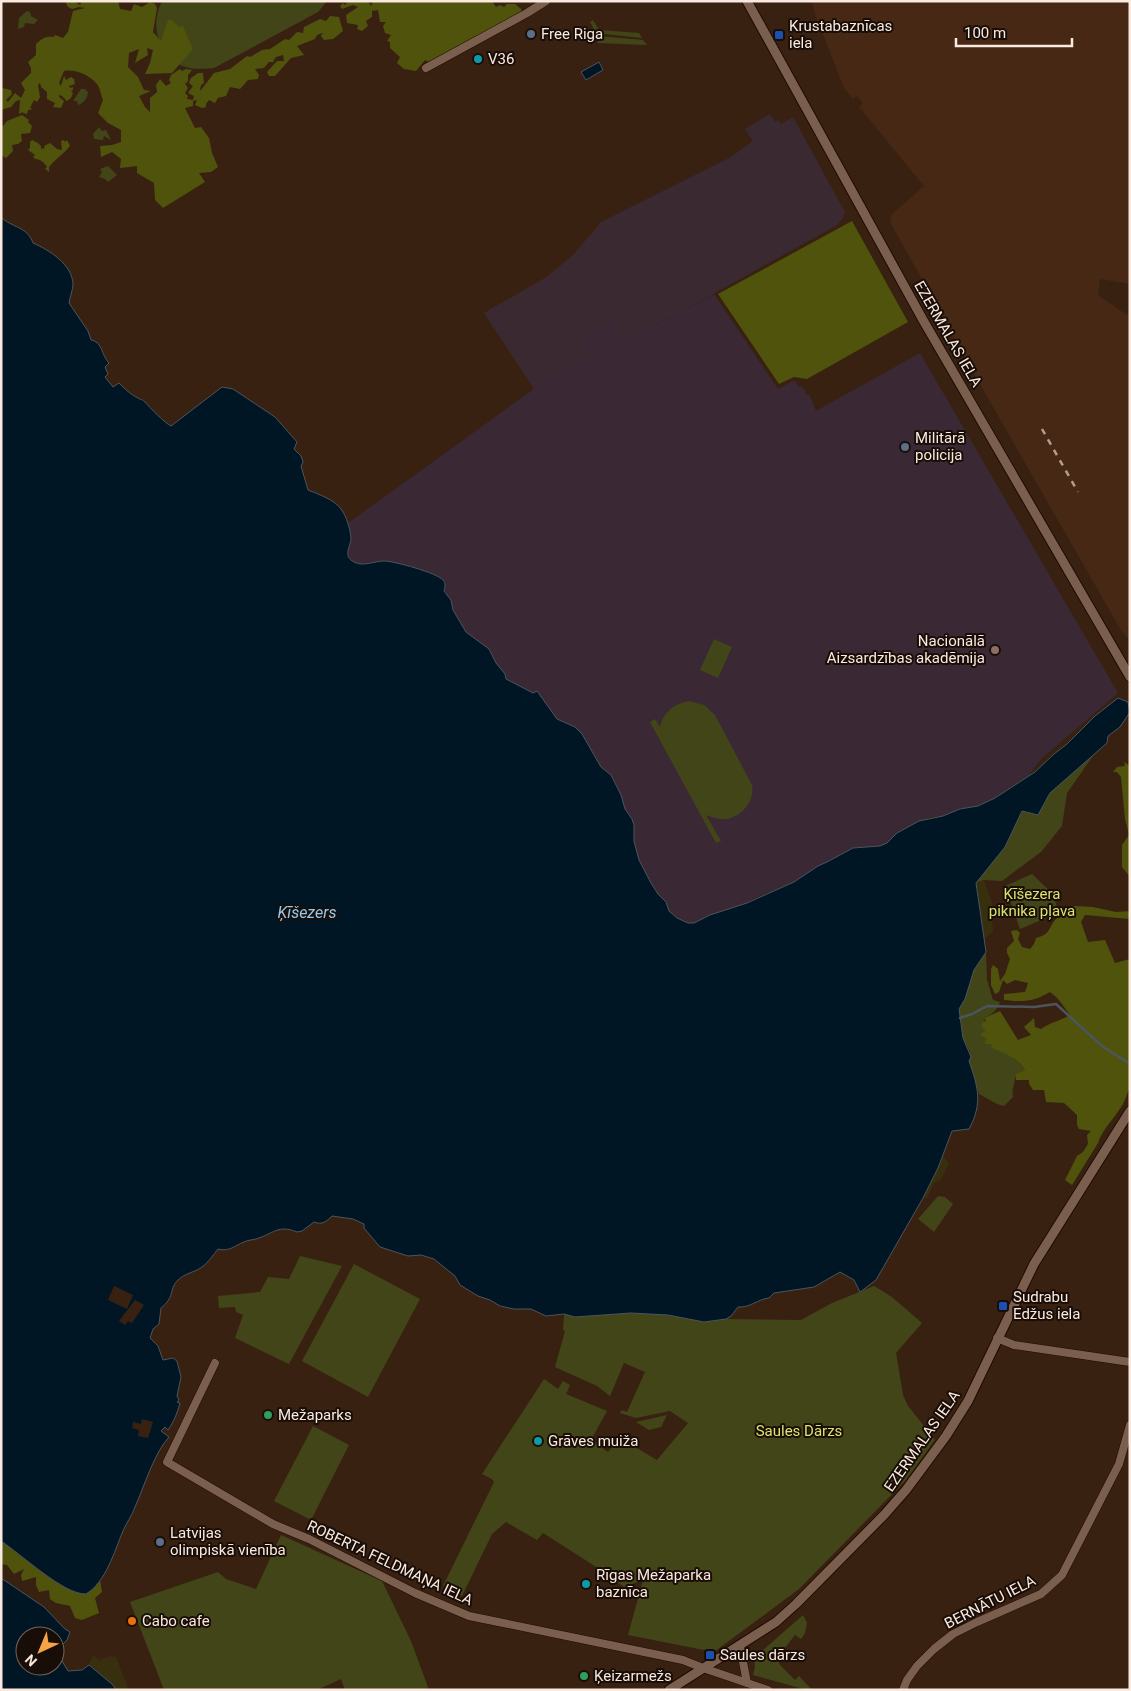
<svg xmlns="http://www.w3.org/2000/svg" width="1131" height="1691" font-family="Roboto,sans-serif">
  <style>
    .commercial { fill: #3b2932 }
    .built { fill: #462815 }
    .education { fill: #3a2934 }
    .green { fill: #424518 }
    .forest { fill: #4f530c }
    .sand { fill: #372f0e }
    .water { fill: #001625; stroke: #4b555d; fill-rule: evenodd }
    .pier { fill: #392112 }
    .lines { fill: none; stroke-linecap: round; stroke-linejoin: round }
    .stream { stroke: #4b555d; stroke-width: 2.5 }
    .minor-casing { stroke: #1f0a00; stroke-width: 9 }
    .tertiary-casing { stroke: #1f0a00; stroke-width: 11 }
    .minor { stroke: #7b5f4e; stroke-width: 8 }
    .tertiary { stroke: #7b5f4e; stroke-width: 9 }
    .rail { stroke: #b19e92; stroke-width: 2.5; stroke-dasharray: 6 6; stroke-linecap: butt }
    .service-dot { fill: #5c6f8a; stroke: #190e07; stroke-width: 2 }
    .transit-dot { fill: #1a4fb4; stroke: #190e07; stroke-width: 2 }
    .culture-dot { fill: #0f9aa8; stroke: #190e07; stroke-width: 2 }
    .education-dot { fill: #8d6e63; stroke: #190e07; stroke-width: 2 }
    .leisure-dot { fill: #2e9e5b; stroke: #190e07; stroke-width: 2 }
    .food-dot { fill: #e8710a; stroke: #190e07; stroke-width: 2 }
    .labels { text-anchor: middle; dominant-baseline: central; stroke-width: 4; stroke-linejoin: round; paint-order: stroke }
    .poi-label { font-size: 15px; fill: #fae9df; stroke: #190e07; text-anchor: start }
    .street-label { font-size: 15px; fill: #fae9df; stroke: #190e07 }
    .park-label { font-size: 15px; fill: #dae36f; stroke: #190e07 }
    .water-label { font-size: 16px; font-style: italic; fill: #90cbf4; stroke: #190e07 }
  </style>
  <rect width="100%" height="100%" fill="#392112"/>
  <path class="commercial" d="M770,114l5,8 3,-2 3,4 12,-7 52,95 -2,6 -6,7 -158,88 -60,29 -36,-6 7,18 -24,12 -32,23 -50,-76 61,-35 28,-23 28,-33 130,-65 22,-16 -8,-12z"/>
  <path class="built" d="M812,1h318v283l-30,-5 -2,16 32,22v323l-8,-8 -197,-344 -1,-5 -34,-61 2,-8 32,-28 -65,-79 4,-4 -6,-7 -4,3 -9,-11 -30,-77z"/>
  <path class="education" d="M714,294l64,95 17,-9 4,7 3,-1 5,9 2,-1 7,17 104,-58 198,340 -77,66 -12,16 -34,23 -17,8 -18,3 -17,7 -13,1 -33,16 -10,10 -7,3 -27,2 -26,14 -9,4 -24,16 -41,17 -6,4 -37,12 -16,8h-6l-11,-5 -8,-7 -3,-9 -8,-8 -7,-11 -12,-23 -5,-19v-16l-9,-16 -7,-21 -7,-13 -9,-7 -20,-34 -7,-7 -18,-8 -20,-28 -4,2 -7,-2 -20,-12 -1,-5 -9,-11 -7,-14 -23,-17 -13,-22 -2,-10 -7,-9 1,-5 -22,-15 -26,-8 -16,-2 -22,3 -7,-2 -3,-3 -2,-8 4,-10 -3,-18 218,-157 24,-12 -8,-18 28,-12 9,18 60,-29z"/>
  <path class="green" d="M162,1h165l-9,11 -104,56c-11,1 -24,2 -34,-3 -3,-1 -6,-5 -9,-8 -16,-16 -19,-35 -9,-56z
    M27,11l3,1 1,4 7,4 -4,4 -9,-1 -1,4 -6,2 1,-11z
    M593,20l6,10 40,3 3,5 -46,-5 -6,-11z
    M597,36l46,4 4,5 -49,-2 -2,-6z
    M81,89h4l3,3c-1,7 -4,11 -10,13l-1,-4h-4z
    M99,127l3,4 4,-1 5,10 -7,-4 -1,4 -9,-1 -1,-5z
    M108,166l9,9 -9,7 -3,-3 -6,-2 3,-5 -2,-3z
    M714,639l18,8 -14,31 -18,-8z
    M689,701l15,4 11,10 37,70c3,15 -10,32 -26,34 -7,1 -14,-2 -20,-4l15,26 -5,2 -66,-121 5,-3 5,8c3,-15 14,-23 29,-26z
    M1095,753l-28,40 -5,33 -21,26 -39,29 -18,-1 -8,3 29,-36 17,-36 16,4 11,-22z
    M1032,874l22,21 4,18 -38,16 -15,-43z
    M986,952l1,28 6,20 7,2c-2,8 -9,13 -16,16l3,12 -1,8c12,14 30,17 39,32l-10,4c1,9 -4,14 -2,23l-9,9 -7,-2 -18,-10 -10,-33 1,-9 -7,-13 -4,-30 6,-10 9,-30z
    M938,1196l7,1 8,7 -19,28 -16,-13z
    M300,1256l42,10 -53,98 -54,-26 8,-23 -7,-3 -1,-5 -16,1 -1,-12 42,-4 8,-15 21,2z
    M354,1264l66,35 -52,98 -66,-36z
    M874,1286l18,11 30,26 -26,30 7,42 5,11 27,34 -30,41 -106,108 -85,63 -86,-17 15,-55 -19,7 -34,-24 -47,-30 -6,7 -31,-18 -14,12 -30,62 -19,-10 51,-104 -2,-3 -10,-5 62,-95 14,10 5,-8 7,4 -4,9 41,17 -16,29 17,12 12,-14 37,22 31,-37 -18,-12 -34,7 -16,-5 2,-3 5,2 18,-40 -21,-9 -14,33 -13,-10 -42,-19 10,-36 -2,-1 1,-16 11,3 56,-4 37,2 36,7 22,-3 75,1 31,-17z
    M667,1415l-6,12 -12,3 -13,-8z
    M313,1426l36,19 -38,75 -37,-19z
    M281,1535l101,46 29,60 18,49h-84l-4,-11 -24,11h-153l-34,-88 88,-30 8,7 30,10z
    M803,1615l4,8 -2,10 -4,6 -6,-4 -18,23 3,7 15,15 4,-4 13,14h-5l-54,-15 2,-8 -1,-9z"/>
  <path class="forest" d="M65,1h9l6,4 2,-4h36l2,8 11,2 3,-7 8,3 8,-5 5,2 2,4 -4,24 8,9 7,-21h4l7,7 4,-1 10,23 -21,24 -27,1 5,-11 3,-13 -6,-2 1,7 -13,8 4,-14 -10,4 -1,14 10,10 6,13 7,1 -12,5 6,11 5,5v-14l7,-6 -1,-7 4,-6 6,7 5,-3 -2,-3 2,-5 9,-6 2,2 4,-2 6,1 -4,5v6l-3,3 3,4 -3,5 3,3 -1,3 6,1 1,-4 -6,-3 5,-7 -4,-3 2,-5 7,-5h5l1,10 -3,2 -1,5h1l13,-17 16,-4 17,-13 3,1 12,-7 8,-1 15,-10 4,1 8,-8 6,1 1,-6 16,-8 6,2 4,-5 9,1 4,14 -10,8 -9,1 -3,-4 2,-3 -6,2 -2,4 -18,7 7,9 -13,3 -16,18h-6l-2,-4 10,-11h7l-1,-6 -7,2 -3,5h-4l-5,6 -9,1 4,6 -1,4 -10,1 -8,9 -10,-2 -4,9 -8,2 -3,5 -6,-3 -3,4v3l-4,1 -7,-3 2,-5 -4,1v5l-8,2 10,20 6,-1 8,11 3,15 6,14 -7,5 -12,1 6,9 -42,26 -8,-8 -1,-17 -17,-10v-7l-17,2 1,-9 -9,-7 -11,5 -1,-11 12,-1 9,-3v-12l-13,-7 -10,-10 5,-13c-2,-5 -3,-12 -6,-16 -8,-9 -21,-15 -33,-13l-5,12 2,3 3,-10 2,4 5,-3 3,2 1,5 -6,2 1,2 3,-1v3l-2,1 2,2 -2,5 -4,3 -5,-5 -3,-1v2l5,4 -3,7 -8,-1 2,-4 -8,-4v-7l-6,-5 -1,-4 -2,2 2,12 -3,5 -3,-2 -4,8 3,1 -5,1 -1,4 -4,-1v-1l-4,2 1,-14 -4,1 -5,6 -10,3 1,-22 9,2 1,4 -6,6 2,2 7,-9 6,5 4,-8 -4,-7 10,-10v-5l-3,-6 8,-7v-11c7,-6 9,-8 18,-7l1,-2 8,3 5,-6 5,-21 12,-3 -6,-1 -7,2 -4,-2z
    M348,1h20l3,5 2,-5h119l4,6 4,-2 4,2 3,-3h8l6,5 2,5 -94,48 -4,-2 -9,11 -12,-2 -7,-6 3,-6 -10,-9v-6l-3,-1 4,-6 -6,-2 -2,-7 3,-4h-6l-2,-12 -6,1v6l-6,4 2,5 -6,5 -5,-2 1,-4 -11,-2 -1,-8 12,-8 -5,-2 -11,4 -2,-3 3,-3 2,2z
    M22,115l7,5 -1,2 4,4 -2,7 -9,1 1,7 -4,3 -6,1 1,6 -7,7 -5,-3v-31l2,2 4,-5z
    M32,140l6,3 3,3v3l4,-1 -1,-2 6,-3 7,6 5,1 -1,-9 3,-1 1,2 2,-2 3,6c-6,8 -15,13 -21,21v5l-4,-3 2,-2c-3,-5 -7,-8 -12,-8l-2,-2 2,-2 -7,-5 2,-2v-6z
    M852,221l56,101 -101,57 -13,-2 -15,7 -61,-90z
    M1124,762l6,4v111l-8,-10v-22l7,-10 -4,-16 -4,-42 -4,-5h-4l4,-5 8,-1z
    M1074,906l19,1 23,5 14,-1v8l-45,-4 -4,7 7,20 17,-2 10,23 15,-4v129c-3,4 -4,10 -6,14 -7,14 -22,27 -26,41l-26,42 -7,-5 12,-24 6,-4 5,-8 -1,-9 4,-4 -12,-2 -2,-4v-10l-13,-12 -18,-1 -2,-12h-11l-4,-6v-4h-13l-1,-6 10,-4c-8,-13 -20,-16 -33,-22l-1,-4h-6l1,-6 -6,-3 6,-5 -4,-2v-5l4,-2 -2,-3 16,-7 18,29 13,-5 -7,-8 10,-9 1,9 6,2c10,-7 19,-8 29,-14 -8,-10 -9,-15 -20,-23 -17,10 -26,10 -46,8v-6l21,-2 3,-9 -13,-3 -8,4 -4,-4 -4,12 -4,2 -4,-9v-16l2,-4 5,4 2,12 5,-7 5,-15 -3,-6v-5l7,-7 -3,-10 6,-1 3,3 -2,6 4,8 8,2 4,-5 2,-6c16,-4 12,-11 20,-19 5,-5 12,-9 18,-13z
    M1,1541l53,39 16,10 21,1 9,-11 2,12 -7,6 4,15 -17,7 -7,-2 -5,-12 -14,-3 -6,-4 -1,-9 -10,2 -3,-7v-8l-14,4 -1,-6 3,-6 -10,5 -7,-9 -6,-1z"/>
  <path class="sand" d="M984,880l8,23 1,29 -9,7 -8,-56z
    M943,1156l6,7 -8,17 -7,3 -7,15h-4z
    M93,1655l6,5 10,-4 7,1 13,33h-13l-3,-5 -24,-20z"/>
  <path class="water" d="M599,62l4,8 -17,10 -5,-8z
    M1,217c11,11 26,9 32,26 16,7 39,21 40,41 0,6 -3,12 -4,19l19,28 3,9c12,2 10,15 18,23l-4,4 3,7 -3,3 8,10 6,-4c5,5 12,12 19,15 4,3 3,0 7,4 4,5 21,22 26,24l51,-39 11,2 42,28 22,25 -3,7 7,7 2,6 -2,4 7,24c10,4 27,10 33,19 6,8 9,20 10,29 0,8 -9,18 3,24 9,5 21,-1 30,-1 10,0 53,12 59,19 3,3 2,7 1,11l7,9 2,10 13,22 23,17 7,14 9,11 1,5 27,14 4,-2 20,28 18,8 7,7 19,33 10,8 10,20 4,14 7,10 2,6v16l5,19 12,23 7,11 8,8 3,9 8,7 11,5h6l16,-8 37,-12 47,-21 24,-16 9,-4 26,-14 27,-2 7,-3 10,-10 22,-12 24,-5 17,-7 18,-3 17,-8 40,-26 19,-18 13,-10 28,-28 23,-18 10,4 2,10 -10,15 -12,9 -1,7 -57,50 -12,22 -16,-4 -17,36 -29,36 10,69 -12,18 -9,29 -6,10 4,29 8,19 -2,4c9,26 14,42 0,68l-17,2 -14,37 -15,30 -47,82 -16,12 -6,-12 -14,-8 -26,15 -40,6 -5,5c-11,1 -19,10 -31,9l-7,9 -5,3 -22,3 -36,-7 -37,-2 -56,4 -11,-3 -18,2 -15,-7h-17l-14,-3 -10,-6 -12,-4 -18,-11 -5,-9 -21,-17 -13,-4 -13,1 -28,-9 -16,-19v-4l-11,-5 -21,-3c-6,6 -10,9 -18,6l-12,9 -5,1c-19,-8 -24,2 -41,7 -4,1 -8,1 -12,3 -10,4 -15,10 -26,7 -5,6 -10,14 -16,18 -8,6 -16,5 -25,14 -8,9 -2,16 -16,27l-2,16 -6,5 -3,9 8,8 5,14 10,-2 4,3 4,16 -4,19 2,4 -2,2 3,1c-3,11 -6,18 -12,27l-3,-3 -4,4 8,6c-15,16 -25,50 -34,70 -3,9 -9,16 -12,24 -9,21 -17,51 -37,63 -22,1 -65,-40 -85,-53z
    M1,1578l43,29 21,22 5,3 -3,8 -11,11 12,20 14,-1 7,-5 24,20 3,5h-115zM25,1636h30v30h-30z"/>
  <path class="pier" d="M114,1286l19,9 -6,14 -19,-9z
    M135,1300l9,5 -12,18 -4,-2 -3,4 -6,-4z
    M142,1419l11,3 -5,16 -10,-2 1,-6 -7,-2 1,-6 8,2z"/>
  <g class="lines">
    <path class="stream" d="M960,1018l12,-4 15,-8 47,1 22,-3 46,42 28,18"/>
    <defs>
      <path id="minor" d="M426,68l101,-55 19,-12
        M997,1338l17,7 116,17
        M215,1363l-48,99 106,62 36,15 106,54 54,23 214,44 20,8 65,22
        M740,1646l7,37
        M903,1690l4,-10 10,-14 17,-17 19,-15 24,-12 64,-28 21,-19 57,-111 11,-39"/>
      <path id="tertiary" d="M747,1l176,319 207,357
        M669,1690l107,-68 20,-18 88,-89 22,-25 40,-54 22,-35 66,-137 96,-153"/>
    </defs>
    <use href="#minor" class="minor-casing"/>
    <use href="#tertiary" class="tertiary-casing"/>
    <use href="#minor" class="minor"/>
    <use href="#tertiary" class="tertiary"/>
    <path class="rail" d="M1042,429l36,63"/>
  </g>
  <g class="service-dot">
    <circle cx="531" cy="34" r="5"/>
    <circle cx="905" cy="447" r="5"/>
    <circle cx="160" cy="1542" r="5"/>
  </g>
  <g class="transit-dot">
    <rect x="774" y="30" width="10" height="10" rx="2.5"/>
    <rect x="998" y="1301" width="10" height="10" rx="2.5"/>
    <rect x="705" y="1650" width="10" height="10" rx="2.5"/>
  </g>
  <g class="culture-dot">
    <circle cx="478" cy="59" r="5"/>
    <circle cx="538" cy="1441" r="5"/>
    <circle cx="586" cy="1584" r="5"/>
  </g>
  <circle class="education-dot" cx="995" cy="650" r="5"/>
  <g class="leisure-dot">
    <circle cx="268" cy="1415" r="5"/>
    <circle cx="584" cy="1676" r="5"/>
  </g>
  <circle class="food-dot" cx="132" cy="1621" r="5"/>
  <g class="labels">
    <g class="poi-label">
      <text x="789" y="26">Krustabaznīcas<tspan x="789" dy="17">iela</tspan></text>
      <text x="541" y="34">Free Riga</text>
      <text x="488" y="59">V36</text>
      <text x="915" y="438">Militārā<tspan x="915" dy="17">policija</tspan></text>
      <text x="985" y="641" text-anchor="end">Nacionālā<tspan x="985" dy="17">Aizsardzības akadēmija</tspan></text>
      <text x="1013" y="1297">Sudrabu<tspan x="1013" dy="17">Edžus iela</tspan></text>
      <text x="278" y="1415">Mežaparks</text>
      <text x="548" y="1441">Grāves muiža</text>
      <text x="170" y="1533">Latvijas<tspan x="170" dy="17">olimpiskā vienība</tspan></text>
      <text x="596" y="1575">Rīgas Mežaparka<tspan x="596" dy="17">baznīca</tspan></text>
      <text x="142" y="1621">Cabo cafe</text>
      <text x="720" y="1655">Saules dārzs</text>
      <text x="594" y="1676">Ķeizarmežs</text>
    </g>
    <g class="street-label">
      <text transform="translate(948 334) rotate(60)">EZERMALAS IELA</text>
      <text transform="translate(922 1441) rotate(-55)">EZERMALAS IELA</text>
      <text transform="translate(390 1563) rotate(25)">ROBERTA FELDMAŅA IELA</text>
      <text transform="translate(990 1602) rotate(-27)">BERNĀTU IELA</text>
    </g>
    <g class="park-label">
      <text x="1032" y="894">Ķīšezera<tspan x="1032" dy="17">piknika pļava</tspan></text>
      <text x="799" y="1431">Saules Dārzs</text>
    </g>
    <g class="water-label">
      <text x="307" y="912">Ķīšezers</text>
    </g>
  </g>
  <rect width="1131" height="1691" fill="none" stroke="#fae9df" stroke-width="5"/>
  <g transform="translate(40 1651) rotate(224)"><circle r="24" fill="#190e07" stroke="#73665d"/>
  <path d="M0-4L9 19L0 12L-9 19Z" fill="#f6a247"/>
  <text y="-8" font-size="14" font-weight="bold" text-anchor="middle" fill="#fae9df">N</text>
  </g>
  <path d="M956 38v8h116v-8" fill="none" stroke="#fae9df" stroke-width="2.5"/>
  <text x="964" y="38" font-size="15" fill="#fae9df" stroke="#190e07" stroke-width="4" paint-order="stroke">100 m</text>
</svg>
